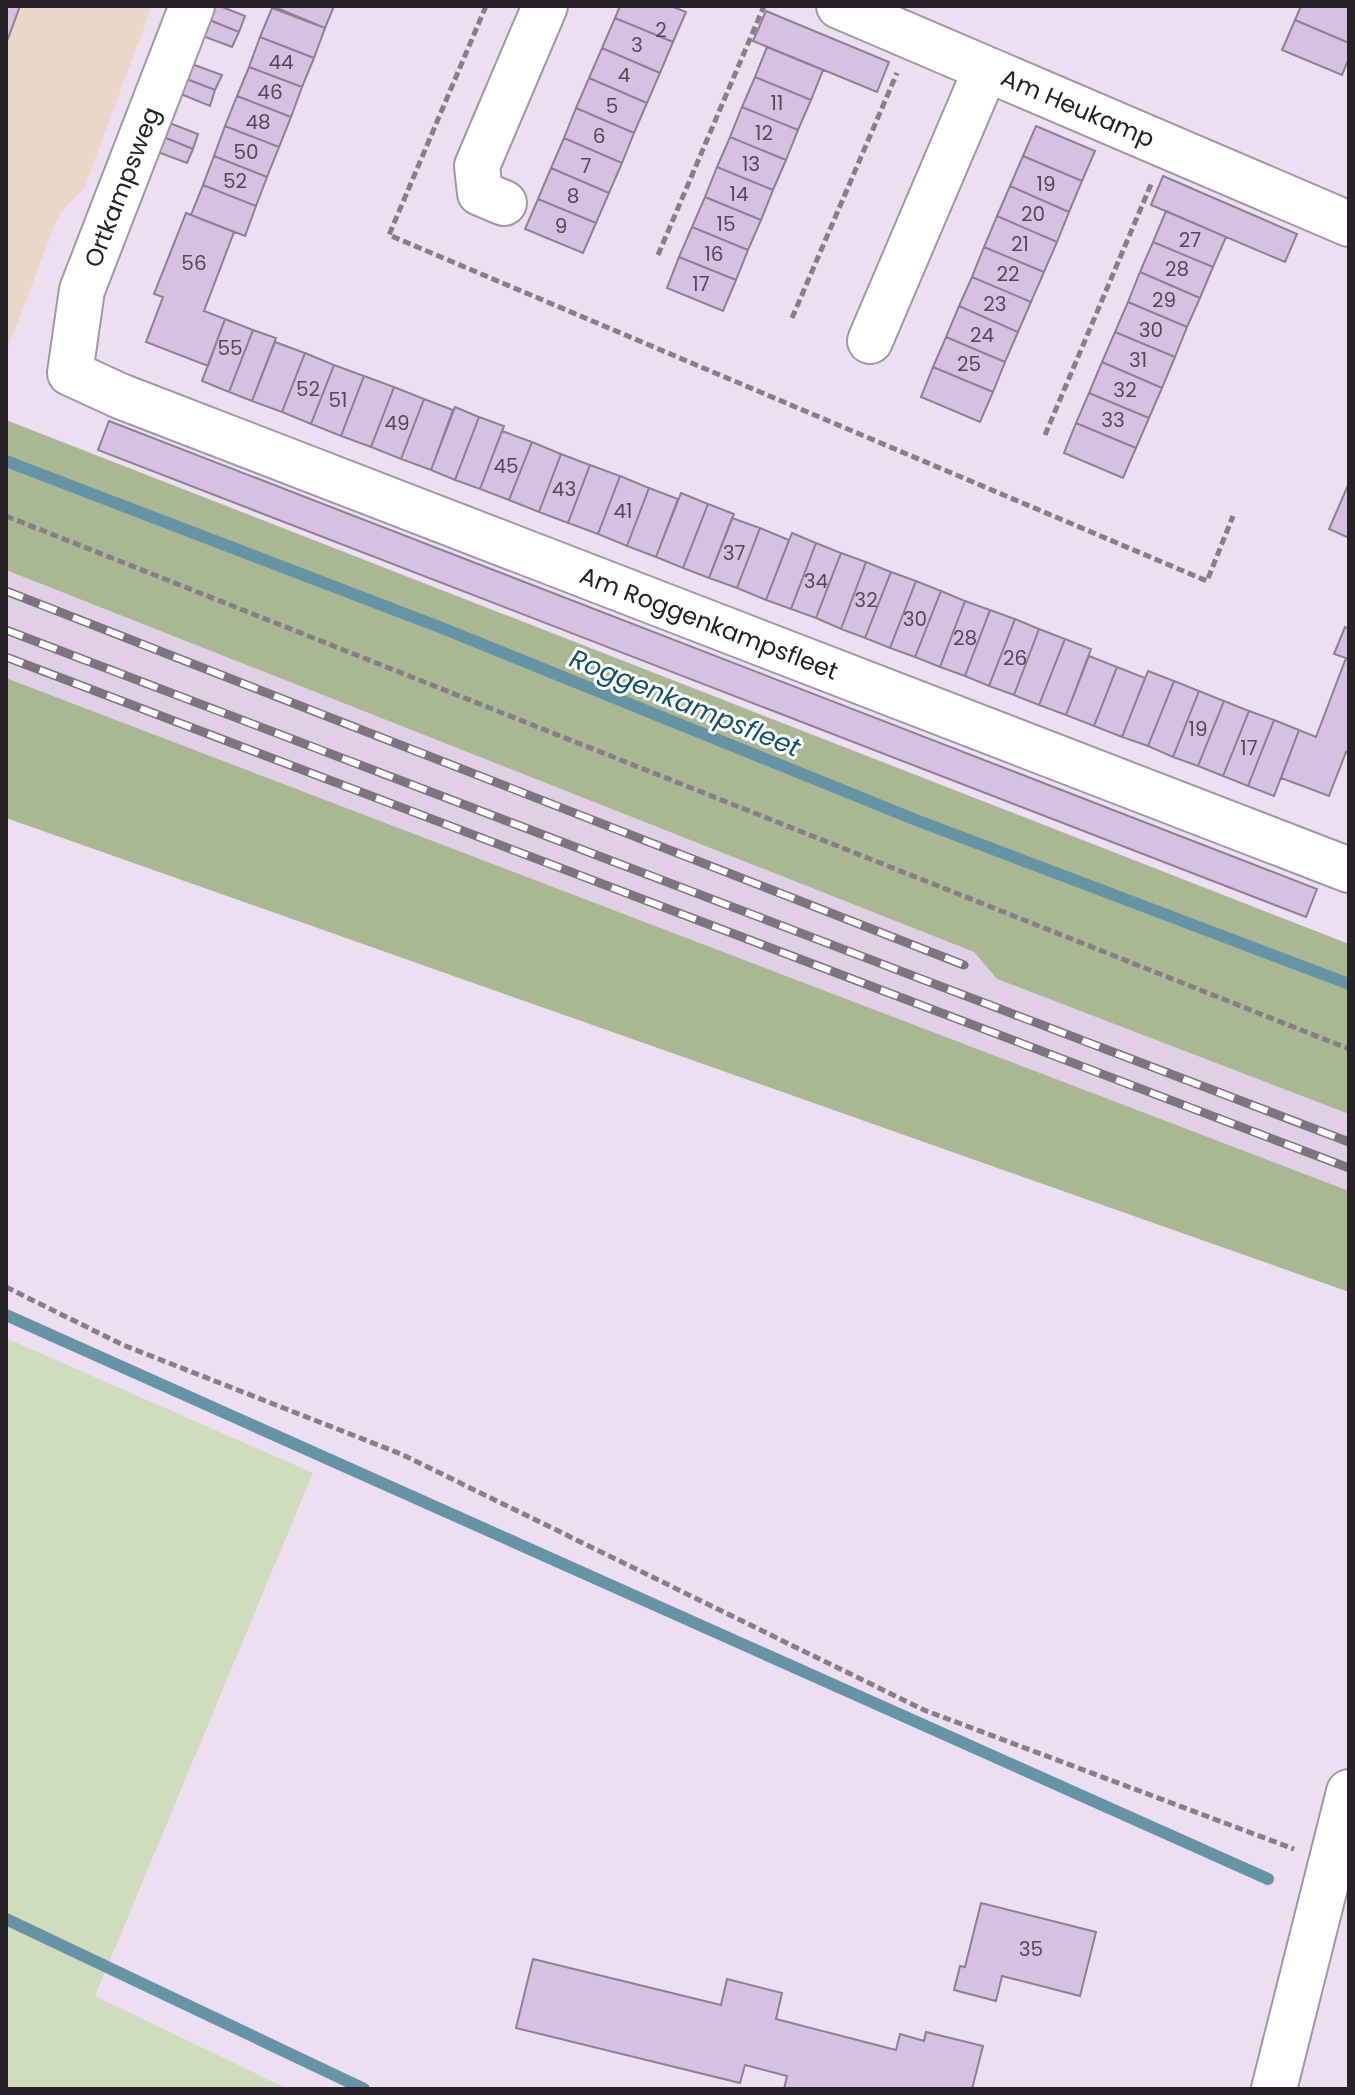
<svg xmlns="http://www.w3.org/2000/svg" width="1355" height="2095" font-family="Poppins,sans-serif">
  <style>
    .built { fill: #e1cfe6 }
    .industrial { fill: #ead7c7 }
    .green { fill: #cfddbc }
    .forest { fill: #a9b893 }
    .lines { fill: none; stroke-linecap: round; stroke-linejoin: round }
    .stream { stroke: #6794a4; stroke-width: 12 }
    .building { fill: #d8c0e3; stroke: #8c8191; stroke-width: 2 }
    .minor-casing { stroke: #a396a7; stroke-width: 48 }
    .path { stroke: #887e8a; stroke-width: 5; stroke-dasharray: 8 4; stroke-linecap: butt }
    .minor { stroke: #fff; stroke-width: 44 }
    .rail-casing { stroke: #7d7480; stroke-width: 9 }
    .rail { stroke: #fff; stroke-width: 6; stroke-dasharray: 18; stroke-linecap: butt }
    .labels { text-anchor: middle; dominant-baseline: central; stroke-width: 6; stroke-linejoin: round; paint-order: stroke }
    .number-label { font-size: 20px; fill: #524956 }
    .street-label { font-size: 24px; fill: #262127; stroke: #fff }
    .water-label { font-size: 26px; font-style: italic; fill: #135264; stroke: #fff }
  </style>
  <rect width="100%" height="100%" fill="#eddff1"/>
  <path class="built" d="M6,570l968,382 23,27 352,135v77l-1343,-513z"/>
  <path class="industrial" d="M6,6h146l-68,183 -25,25 -53,139z"/>
  <path class="green" d="M6,1338l307,135 -218,523 193,93h-282z"/>
  <path class="forest" d="M6,420l1343,524v170l-352,-135 -23,-27 -968,-382z
    M6,678l1343,513v101l-1343,-474z"/>
  <g class="lines">
    <path class="stream" d="M6,461l436,167 474,192 433,164
      M6,1315l1262,564
      M6,1919l358,170"/>
  </g>
  <path class="building" d="M6,6h14l-14,38z
    M212,6h8l25,10 -6,16 -32,-13z
    M272,6h62l-9,22z
    M620,6h51l15,6 -13,30 -58,-24z
    M1301,6l48,1v36l-54,-23z
    M272,8l53,20 -11,30 -54,-21z
    M766,11l123,51 -12,30 -124,-51z
    M615,18l58,24 -13,31 -58,-25z
    M207,19l32,13 -7,15 -32,-12z
    M1295,20l54,23v15l-7,17 -60,-25z
    M260,37l54,21 -12,29 -53,-20z
    M767,47l56,23 -12,30 -56,-23z
    M602,48l58,25 -13,30 -58,-25z
    M189,63l33,12 -7,15 -31,-12z
    M249,67l53,20 -11,30 -54,-21z
    M755,77l56,23 -13,30 -56,-23z
    M184,78l31,12 -5,16 -32,-13z
    M589,78l58,25 -13,30 -58,-25z
    M237,96l54,21 -12,30 -54,-21z
    M742,107l56,23 -12,30 -56,-23z
    M576,108l58,25 -12,30 -58,-25z
    M167,122l31,12 -5,15 -32,-13z
    M225,126l54,21 -12,30 -53,-21z
    M1036,126l59,25 -13,30 -59,-25z
    M161,136l32,13 -6,14 -32,-12z
    M730,137l56,23 -13,30 -56,-23z
    M564,138l58,25 -13,30 -58,-25z
    M214,156l53,21 -11,29 -53,-21z
    M1023,156l59,25 -13,31 -59,-26z
    M717,167l56,23 -12,30 -56,-23z
    M551,168l58,25 -13,30 -58,-24z
    M1163,176l134,58 -12,28 -134,-57z
    M203,185l53,21 -11,30 -54,-21z
    M1010,186l59,26 -12,30 -60,-26z
    M705,197l56,23 -13,30 -56,-23z
    M538,199l58,24 -13,30 -58,-24z
    M1166,211l60,26 -13,30 -60,-25z
    M186,213l48,19 -30,79 21,8 -17,47 -62,-24 17,-45 -9,-3z
    M997,216l60,26 -13,30 -60,-25z
    M692,227l56,23 -12,30 -57,-23z
    M1153,242l60,25 -13,31 -60,-26z
    M984,247l60,25 -13,30 -59,-25z
    M679,257l57,23 -13,31 -56,-23z
    M1140,272l60,26 -13,29 -59,-25z
    M972,277l59,25 -13,30 -59,-26z
    M1128,302l59,25 -12,30 -60,-25z
    M959,306l59,26 -13,30 -59,-25z
    M225,319l28,11 -24,62 -27,-11z
    M253,330l23,8 -24,63 -23,-9z
    M1115,332l60,25 -13,31 -60,-26z
    M946,337l59,25 -12,30 -60,-25z
    M275,342l30,11 -23,59 -30,-11z
    M305,353l29,12 -23,59 -29,-12z
    M1102,362l60,26 -13,30 -60,-25z
    M334,365l30,11 -23,60 -30,-12z
    M933,367l60,25 -13,30 -59,-25z
    M364,376l30,11 -23,60 -30,-11z
    M394,387l30,12 -23,60 -30,-12z
    M1089,393l60,25 -13,30 -60,-25z
    M424,399l29,11 -22,60 -30,-11z
    M455,407l24,10 -24,63 -24,-10z
    M479,417l25,9 -24,63 -25,-9z
    M109,421l1208,468 -11,28 -1208,-467z
    M1076,423l60,25 -13,30 -59,-25z
    M502,431l30,11 -23,58 -29,-11z
    M532,442l29,12 -22,58 -30,-12z
    M561,454l29,11 -22,58 -29,-11z
    M590,465l30,11 -22,58 -30,-11z
    M620,476l29,12 -22,58 -29,-12z
    M1349,483v55l-20,-9z
    M649,488l29,11 -22,58 -29,-11z
    M681,493l27,11 -25,64 -27,-11z
    M708,504l26,10 -25,64 -26,-10z
    M732,518l28,10 -23,60 -28,-10z
    M760,528l29,12 -23,60 -29,-12z
    M792,533l24,10 -25,66 -25,-9z
    M816,543l25,10 -25,65 -25,-9z
    M841,553l25,9 -25,67 -25,-11z
    M866,562l25,10 -26,66 -24,-9z
    M891,572l25,9 -26,67 -25,-10z
    M916,581l25,10 -26,66 -25,-9z
    M941,591l24,10 -25,66 -25,-10z
    M965,601l25,9 -25,66 -25,-9z
    M990,610l25,9 -26,67 -24,-10z
    M1015,619l24,10 -25,66 -25,-9z
    M1345,627l4,2v30l-15,-5z
    M1039,629l26,10 -26,66 -25,-10z
    M1065,639l26,10 -25,66 -27,-10z
    M1089,656l28,11 -23,59 -28,-11z
    M1346,658l3,1v95l-3,-2 -17,44 -48,-18 18,-48 17,7z
    M1117,667l28,11 -23,59 -28,-11z
    M1148,671l26,10 -26,65 -26,-9z
    M1174,681l25,10 -26,66 -25,-11z
    M1199,691l25,10 -26,65 -25,-9z
    M1224,701l25,10 -26,65 -25,-10z
    M1249,711l25,9 -26,66 -25,-10z
    M1274,720l25,10 -25,66 -26,-10z
    M981,1903l115,29 -16,64 -78,-20 -6,25 -42,-11 6,-24 5,1z
    M533,1959l188,46 6,-26 55,14 -6,26 120,31 4,-16 24,7 2,-9 57,14 -11,43h-188l3,-13 -42,-11 -5,18 -224,-55z"/>
  <g class="lines">
    <defs>
      <path id="minor" d="M192,6l-110,284 -12,83 50,23 1229,474
        M839,6l510,218
        M504,203l-24,-10 -3,-27 68,-160
        M870,341l116,-272
        M1274,2089l75,-297"/>
    </defs>
    <use href="#minor" class="minor-casing"/>
    <path class="path" d="M486,6l-97,229 818,346 26,-65
      M658,255l106,-249
      M792,318l105,-245
      M1045,435l107,-253
      M6,516l1343,533
      M6,1287l117,58 278,109 523,256 370,139"/>
    <use href="#minor" class="minor"/>
    <defs>
      <path id="rail" d="M6,591l958,374
        M6,630l1343,512
        M6,657l1343,511"/>
    </defs>
    <use href="#rail" class="rail-casing"/>
    <use href="#rail" class="rail"/>
  </g>
  <g class="labels">
    <g class="number-label">
      <text x="661" y="30">2</text>
      <text x="637" y="45">3</text>
      <text x="281" y="62">44</text>
      <text x="624" y="75">4</text>
      <text x="270" y="92">46</text>
      <text x="777" y="103">11</text>
      <text x="612" y="106">5</text>
      <text x="258" y="122">48</text>
      <text x="764" y="133">12</text>
      <text x="599" y="136">6</text>
      <text x="246" y="152">50</text>
      <text x="751" y="164">13</text>
      <text x="586" y="166">7</text>
      <text x="235" y="181">52</text>
      <text x="1046" y="184">19</text>
      <text x="739" y="194">14</text>
      <text x="573" y="196">8</text>
      <text x="1033" y="214">20</text>
      <text x="726" y="224">15</text>
      <text x="561" y="226">9</text>
      <text x="1190" y="240">27</text>
      <text x="1020" y="244">21</text>
      <text x="714" y="254">16</text>
      <text x="194" y="263">56</text>
      <text x="1177" y="269">28</text>
      <text x="1008" y="274">22</text>
      <text x="701" y="284">17</text>
      <text x="1164" y="300">29</text>
      <text x="995" y="304">23</text>
      <text x="1151" y="330">30</text>
      <text x="982" y="335">24</text>
      <text x="230" y="348">55</text>
      <text x="1138" y="360">31</text>
      <text x="969" y="364">25</text>
      <text x="308" y="389">52</text>
      <text x="1125" y="390">32</text>
      <text x="338" y="400">51</text>
      <text x="1113" y="420">33</text>
      <text x="397" y="423">49</text>
      <text x="506" y="466">45</text>
      <text x="564" y="489">43</text>
      <text x="623" y="511">41</text>
      <text x="734" y="553">37</text>
      <text x="816" y="581">34</text>
      <text x="866" y="600">32</text>
      <text x="915" y="619">30</text>
      <text x="965" y="638">28</text>
      <text x="1015" y="658">26</text>
      <text x="1198" y="729">19</text>
      <text x="1249" y="748">17</text>
      <text x="1031" y="1949">35</text>
    </g>
    <g class="street-label">
      <text transform="translate(1078 108) rotate(23)">Am Heukamp</text>
      <text transform="translate(122 187) rotate(-69)">Ortkampsweg</text>
      <text transform="translate(709 623) rotate(21)">Am Roggenkampsfleet</text>
    </g>
    <g class="water-label">
      <text transform="translate(685 703) rotate(22)">Roggenkampsfleet</text>
    </g>
  </g>
  <rect width="1355" height="2095" fill="none" stroke="#262127" stroke-width="16"/>
</svg>
